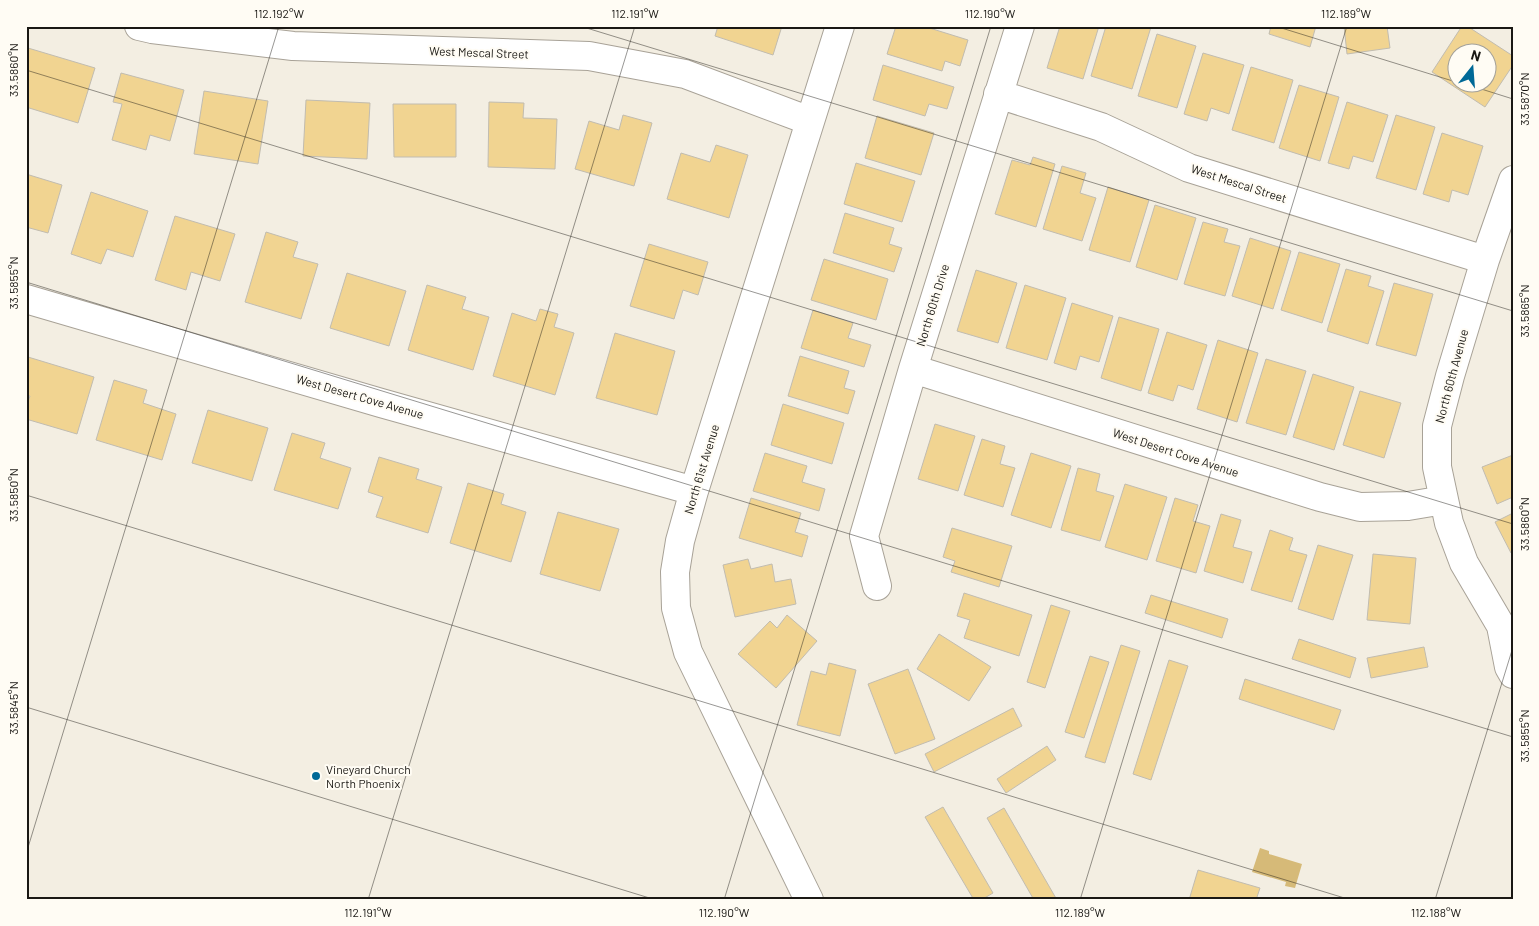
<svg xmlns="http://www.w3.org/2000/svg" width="1539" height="926" font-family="Barlow,sans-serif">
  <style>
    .water { fill: #d6ba78 }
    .building { fill: #f1d491; stroke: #c1bcb0; fill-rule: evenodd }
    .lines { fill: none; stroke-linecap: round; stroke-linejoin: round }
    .minor-casing { stroke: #a8a297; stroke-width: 30 }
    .minor { stroke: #fff; stroke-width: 28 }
    .ticks { fill: none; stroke: #1a1814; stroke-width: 1; stroke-opacity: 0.45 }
    .poi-dot { fill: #006997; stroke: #fffcf4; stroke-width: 2 }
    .labels { text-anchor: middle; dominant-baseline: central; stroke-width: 4; stroke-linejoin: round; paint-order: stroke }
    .street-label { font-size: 12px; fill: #1a1814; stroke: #fffcf4 }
    .poi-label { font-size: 12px; fill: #1a1814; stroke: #fffcf4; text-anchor: start }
    .neatline { fill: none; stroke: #1a1814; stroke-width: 2 }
    .ticks-label { font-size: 12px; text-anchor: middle; fill: #1a1814 }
  </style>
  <rect width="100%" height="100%" fill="#f3eee2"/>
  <path class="water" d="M1260,848l9,3v3l33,10 -7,24 -10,-2 1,-4 -34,-10z"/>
  <path class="building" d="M718,26h64l-9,29 -58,-19z
    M896,26h27l45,14 -8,26 -15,-5 -3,10 -55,-17z
    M1060,26h39l-16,53 -36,-11z
    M1106,26l45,1 -19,62 -41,-13z
    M1271,26h45l-6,21 -41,-13z
    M1344,26h43l3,22 -43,6z
    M1462,26h5l46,30v9l-28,42 -53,-35zM1456,52h30v30h-30z
    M1157,34l39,12 -19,62 -39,-12z
    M28,48l67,20 -17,55 -52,-16v-52z
    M1203,53l41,12 -15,49 -18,-6 -4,13 -23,-7z
    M883,65l71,22 -7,22 -18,-5 -4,12 -52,-16z
    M1251,67l42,13 -19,63 -42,-13z
    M121,73l63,17 -14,51 -20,-6 -4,15 -34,-10 10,-36 -9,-2z
    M1299,85l40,12 -19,64 -41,-13z
    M204,91l64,10 -10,63 -64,-10z
    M306,100l64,3 -3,56 -64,-3z
    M489,102l35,1 -1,15 34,1 -2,50 -67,-2z
    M1347,102l41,13 -15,47 -20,-6 -4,13 -21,-6z
    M393,104h63v53h-62z
    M623,115l29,8 -18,63 -59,-17 14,-48 30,9z
    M1396,115l39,12 -19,63 -40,-12z
    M877,116l57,17 -13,42 -56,-17z
    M1442,133l41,13 -15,49 -16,-5 -3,12 -26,-8z
    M716,145l32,10 -19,63 -62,-19 14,-46 29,9z
    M1033,157l22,7 -19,63 -41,-13 17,-54 18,5z
    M856,163l59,18 -13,41 -58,-18z
    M1062,166l24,7 -6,20 16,5 -14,43 -39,-12z
    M26,174l36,11 -14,48 -22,-6z
    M1108,187l41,13 -19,62 -41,-12z
    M91,192l57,19 -15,46 -26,-8 -6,15 -30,-10z
    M1155,205l41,13 -19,62 -41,-13z
    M845,213l49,15 -5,16 13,4 -8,24 -61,-19z
    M175,216l60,18 -15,47 -29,-9 -5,18 -31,-10z
    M1203,222l25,7 -4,13 16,4 -15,50 -41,-12z
    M266,232l32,10 -5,15 25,7 -17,55 -56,-17z
    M1250,238l41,13 -18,58 -41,-13z
    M649,244l59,18 -10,33 -15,-5 -9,29 -44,-13z
    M1299,252l41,12 -18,59 -41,-13z
    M824,259l64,20 -12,41 -65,-20z
    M1346,269l25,7 -3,10 16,5 -16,53 -41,-13z
    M976,270l41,13 -19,60 -41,-12z
    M347,273l59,18 -17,55 -59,-18z
    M1394,283l39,11 -17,62 -40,-11z
    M427,285l39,12 -4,12 27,8 -16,53 -65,-20z
    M1025,285l41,13 -19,62 -41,-12z
    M1072,303l41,13 -14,46 -19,-6 -4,14 -22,-7z
    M540,309l18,5 -4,13 20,6 -19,62 -62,-19 19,-63 24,8z
    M813,310l40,13 -5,15 23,7 -7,22 -63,-19z
    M1119,317l40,12 -18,62 -40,-13z
    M1167,332l40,13 -14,45 -15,-5 -5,16 -25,-8z
    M615,333l60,18 -18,64 -61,-17z
    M1218,340l40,13 -21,69 -40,-13z
    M800,356l49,15 -5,17 11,3 -7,23 -60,-18z
    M28,357l66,20 -17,57 -51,-15v-11l4,-12 -4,-1v-34z
    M1266,359l40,12 -20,64 -40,-12z
    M1313,374l41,13 -20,63 -41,-13z
    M114,380l33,10 -4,13 33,11 -14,46 -66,-20z
    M1360,391l41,12 -17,55 -41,-13z
    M783,404l61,19 -12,41 -61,-19z
    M208,410l60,18 -16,53 -60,-18z
    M935,424l40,12 -17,55 -40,-12z
    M292,433l33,10 -5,15 31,10 -13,41 -64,-19z
    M982,439l23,7 -5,18 15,4 -12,39 -39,-12z
    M765,453l42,13 -5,16 23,7 -6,22 -66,-20z
    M1031,453l40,13 -20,62 -40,-13z
    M1513,455v42l-16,7 -15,-37z
    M379,457l40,12 -3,10 26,8 -14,46 -52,-16 7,-20 -15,-5z
    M1078,468l22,6 -4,17 18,5 -14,45 -39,-11z
    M468,483l36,11 -3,10 25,8 -15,50 -61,-19z
    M1125,484l42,13 -20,63 -42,-13z
    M751,498l50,15 -6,19 13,4 -6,21 -63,-19z
    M1175,498l23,7 -5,16 17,5 -14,47 -40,-12z
    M558,512l61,17 -19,62 -60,-17z
    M1513,513v39l-2,1 -16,-31z
    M1221,514l20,6 -8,27 19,5 -9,31 -39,-12z
    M952,528l60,18 -13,41 -48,-15 4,-11 -12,-4z
    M1270,530l23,8 -4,12 18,5 -15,47 -41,-12z
    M1318,545l35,10 -20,65 -35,-11z
    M1373,554l43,4 -6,66 -43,-4z
    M748,559l3,10 21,-5 3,18 16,-3 5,25 -61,13 -12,-52z
    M964,593l68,22 -13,41 -55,-18 6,-18 -13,-4z
    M1151,595l77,24 -6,19 -77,-25z
    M1051,605l19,6 -25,77 -18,-6z
    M787,615l30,26 -41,47 -38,-34 32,-33 7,7z
    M939,634l52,33 -22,34 -52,-32z
    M1299,639l57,19 -6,20 -58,-19z
    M1121,645l19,6 -35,112 -20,-6z
    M1424,647l4,20 -57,11 -4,-20z
    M1090,656l19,6 -25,76 -19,-6z
    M1169,660l19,6 -37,114 -18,-6z
    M829,663l27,7 -16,66 -43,-11 14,-54 15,4z
    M908,669l27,70 -40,15 -27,-70z
    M1245,679l96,31 -7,20 -95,-31z
    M1013,708l9,18 -88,46 -9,-18z
    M1047,746l9,14 -50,33 -9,-14z
    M943,807l50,86 -12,7h-7l-49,-83z
    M1004,808l53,92h-23l-47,-82z
    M1198,870l62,18 -4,12h-67z"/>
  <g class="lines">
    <defs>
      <path id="minor" d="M139,26l13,3 141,17 296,10 96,18 125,47
        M998,94l103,33 88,41 296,92
        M1513,180l-28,80 -35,116 -13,50v41l12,56 15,40 37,63 8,41 4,7
        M26,299l355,104 313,88
        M913,369l407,128 40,10 48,-1 36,-6
        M877,586l-13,-50 49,-167 107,-343
        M809,900l-121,-248 -12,-44 -1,-36 5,-31 14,-50 146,-465"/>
    </defs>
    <use href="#minor" class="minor-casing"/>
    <use href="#minor" class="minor"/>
  </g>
  <path class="ticks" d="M580,26l933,285M1275,26l181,56M26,70l1487,454M1459,82l54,17M26,282l1487,455M26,495l1325,405M26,707l630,193M26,854l253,-828M368,900l267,-874M724,900l267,-874M1080,900l267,-874M1435,900l78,-253"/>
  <circle class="poi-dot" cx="316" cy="776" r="5"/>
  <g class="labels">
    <g class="street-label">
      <text transform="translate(479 52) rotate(2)">West Mescal Street</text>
      <text transform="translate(1239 183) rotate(18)">West Mescal Street</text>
      <text transform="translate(932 305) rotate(-73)">North 60th Drive</text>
      <text transform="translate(1451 376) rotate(-75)">North 60th Avenue</text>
      <text transform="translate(360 396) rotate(16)">West Desert Cove Avenue</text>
      <text transform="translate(1176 452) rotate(18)">West Desert Cove Avenue</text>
      <text transform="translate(701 469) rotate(-73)">North 61st Avenue</text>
    </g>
    <g class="poi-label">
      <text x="326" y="769">Vineyard Church<tspan x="326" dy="14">North Phoenix</tspan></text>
    </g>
  </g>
  <rect width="1539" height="926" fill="none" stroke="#fffcf4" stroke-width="55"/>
  <g transform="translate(1472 68) rotate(17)"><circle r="24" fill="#fffcf4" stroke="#a3a19a"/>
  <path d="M0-4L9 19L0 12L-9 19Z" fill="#006997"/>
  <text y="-8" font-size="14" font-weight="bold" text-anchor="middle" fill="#1a1814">N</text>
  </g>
  <rect x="28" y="28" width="1484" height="870" class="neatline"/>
  <g class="ticks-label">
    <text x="279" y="18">112.192°W</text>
    <text x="635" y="18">112.191°W</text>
    <text x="990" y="18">112.190°W</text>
    <text x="1346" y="18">112.189°W</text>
    <text transform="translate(14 70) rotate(-90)" y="4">33.5860°N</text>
    <text transform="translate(1525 99) rotate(-90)" y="4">33.5870°N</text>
    <text transform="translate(14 283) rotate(-90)" y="4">33.5855°N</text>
    <text transform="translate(1525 311) rotate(-90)" y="4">33.5865°N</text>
    <text transform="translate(14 495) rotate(-90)" y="4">33.5850°N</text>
    <text transform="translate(1525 524) rotate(-90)" y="4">33.5860°N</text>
    <text transform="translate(14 708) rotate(-90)" y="4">33.5845°N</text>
    <text transform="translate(1525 736) rotate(-90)" y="4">33.5855°N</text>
    <text x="368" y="917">112.191°W</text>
    <text x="724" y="917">112.190°W</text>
    <text x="1080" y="917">112.189°W</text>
    <text x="1436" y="917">112.188°W</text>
  </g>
</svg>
